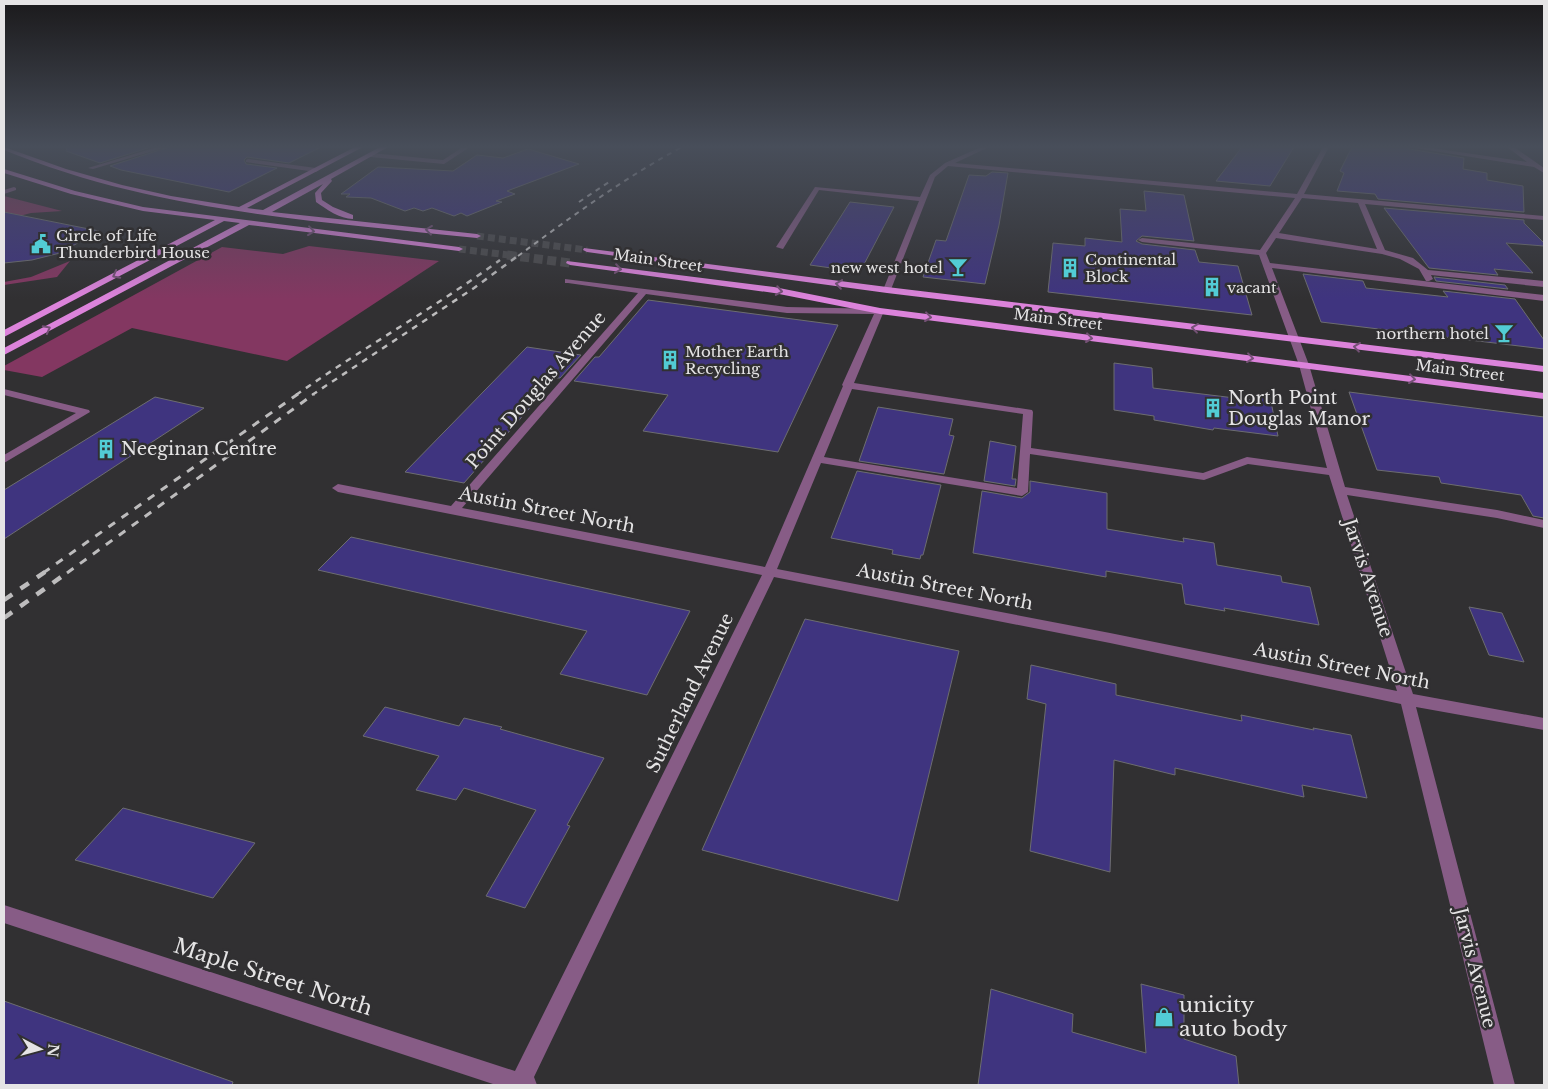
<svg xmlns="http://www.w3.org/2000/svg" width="1548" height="1089" font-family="'Libre Baskerville',serif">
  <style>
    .green { fill: #833761 }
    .building { fill: #3f347f; stroke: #6d6d70 }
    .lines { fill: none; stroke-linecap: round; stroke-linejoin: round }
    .major-tunnel-far1 { stroke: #4c4b4d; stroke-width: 7; stroke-dasharray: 7 4; stroke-linecap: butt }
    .major-tunnel { stroke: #4c4b4d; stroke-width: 9; stroke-dasharray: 9 4.5; stroke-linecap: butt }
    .minor { fill: #875c86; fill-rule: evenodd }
    .major { fill: #dc83db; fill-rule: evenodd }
    .rail-far3 { stroke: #bdbcbd; stroke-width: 2; stroke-dasharray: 5 5; stroke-linecap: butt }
    .rail-far2 { stroke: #bdbcbd; stroke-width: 2.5; stroke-dasharray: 6 6; stroke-linecap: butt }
    .rail-far1 { stroke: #bdbcbd; stroke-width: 3; stroke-dasharray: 8 8; stroke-linecap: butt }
    .rail { stroke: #bdbcbd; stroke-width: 4.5; stroke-dasharray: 10 10; stroke-linecap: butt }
    .oneway { stroke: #755176 }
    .labels { text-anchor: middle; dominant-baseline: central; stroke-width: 5; stroke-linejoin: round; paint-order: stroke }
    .far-poi-label { font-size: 15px; fill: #e5e4e5; stroke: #313032; text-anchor: start }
    .far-street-label { font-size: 15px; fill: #e5e4e5; stroke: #313032 }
    .street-label { font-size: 18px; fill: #e5e4e5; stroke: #313032 }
    .poi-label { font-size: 18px; fill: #e5e4e5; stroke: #313032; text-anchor: start }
    .near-street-label { font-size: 21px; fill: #e5e4e5; stroke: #313032 }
    .near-poi-label { font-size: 21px; fill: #e5e4e5; stroke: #313032; text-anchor: start }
  </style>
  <rect width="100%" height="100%" fill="#313032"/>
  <path class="green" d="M4,196l58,15 -31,2 -27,7z
    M309,246l130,15 -152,100 -155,-33 -90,49 -38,-7v-4l218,-119 61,7z
    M70,261l-13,16 -53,8v-3l27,-5z"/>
  <path class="building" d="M67,147h84l-51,16 -34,-12z
    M169,147h152l-32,16 -42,-6 -3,3 2,4 31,4 -48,24 -108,-22 -11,-4z
    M1242,147h52l-24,39 -54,-5z
    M1352,147h55l2,2 55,9 -1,11 24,4v7l36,6 1,26 -146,-13 -3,-5 -38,-3 7,-18 -4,-2z
    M528,149l51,15 -72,27 8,3 -19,7 6,1 -35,14 -6,-3 -7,3 -22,-8 -9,3 -9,-3 -9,3 -34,-13 -25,-1 4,-3h-9l37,-27 75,4 24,-16 26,3z
    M992,172l16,1 -9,52 -14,59 -62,-7 13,-37 10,1 23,-66 17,1z
    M1144,191l40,4 10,46 -52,-5 -6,5 6,3 53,6 4,12 39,4 14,49 -204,-23 5,-49 32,3v-8l37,4 -2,-33 26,2z
    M850,202l44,5 -34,65 -50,-7z
    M1384,208l140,12v3l20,20v3l-38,-3 27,30 -39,-4 4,6 -69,-7z
    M4,212l95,19 -39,22 -28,7 -28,3z
    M1303,274l60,7 3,7 82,9 -5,-6 72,8 29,41v9l-223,-27z
    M1434,277l71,8 3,4 -72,-8z
    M648,300l190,25 -60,127 -135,-21 25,-36 -94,-14 21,-24h4z
    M527,347l54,8 -21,23h-4l-92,105 -59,-11z
    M1114,363l38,5 1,20 98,12 2,-5 17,2 8,39 -64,-8 -1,2 -59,-10v-4l-40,-6z
    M1349,392l195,25v101l-11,-2 -12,-21 -80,-12 -2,-6 -62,-7z
    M155,397l49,11 -200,131v-49z
    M878,407l75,12 -4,16 5,1 -10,38 -85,-13z
    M990,441l26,5 -4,33h4l-1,7 -31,-5z
    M857,471l84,14 -18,70h-2l-1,4 -28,-5 1,-4 -62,-12z
    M1030,481l77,12v36l77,13 -1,-4 31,5 3,22 64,11 1,6 28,5 9,38 -95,-17 1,3 -40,-7 -3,-20 -76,-13v6l-133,-24 9,-62 40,7 8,-6z
    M351,537l339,74 -43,84 -87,-21 27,-43 -269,-61z
    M1469,607l33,6 22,49 -35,-7z
    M805,619l154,32 -61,250 -196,-51z
    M1031,665l85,19v11l126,26 -1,-6 73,15 -1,-2 38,7 16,63 -65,-13 2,12 -129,-29v7l-61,-15 -4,112 -80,-21 16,-147 -19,-5z
    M385,707l74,19 5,-8 38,9 -2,2 104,29 -37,67 3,1 -45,82 -39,-12 50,-86 -72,-22 -8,12 -40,-10 23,-34 -76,-20z
    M123,808l132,35 -42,55 -138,-38z
    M1141,984l43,11v44l52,17 3,29h-261l13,-96 82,25 -1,18 74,21z
    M4,1001l229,81 -1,3h-228z"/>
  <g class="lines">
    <path class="major-tunnel-far1" d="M477,236l110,14
      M459,249l58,7"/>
    <path class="major-tunnel" d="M507,255l63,8"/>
    <path class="minor" d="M157,147h10l-74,22 -5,-1z
      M463,147h7l-26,17 -73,-7 -3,-2 3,-2 72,7z
      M981,147h8l-34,16 342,31 26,-47h6l-25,47 240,22v4l-179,-16 20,46 28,8 15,12 116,11v6l-113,-12 2,4 -4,2h-3l-7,-12 -19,-10 -18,-5 -106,-16 -10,15 4,10 274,32v6l-272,-33 37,97 36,122 152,23 47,10v8l-47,-10 -150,-23 66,199 131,24v12l-128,-23 99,378h-21l-93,-381 -291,-61 -336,-66 -240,500 3,8h-41l-492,-162v-18l511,166 247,-496 -424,-83 -6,-4 6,-4 113,22 187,-213 -70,-10h-3v-4l222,28 96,2 1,2 -30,72 178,27 1,2 -2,36 172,25 44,-16 80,11 -28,-103 -40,-110 -117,-13 -4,-2 4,-2 118,12 35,-52 -347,-32 -13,11 -45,115 -7,-2 36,-89 -100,-11 -36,59 -7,-2 39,-60 105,10 10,-22 15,-12zM1302,198l56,5 19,46 -98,-16zM646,294l141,19 87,1 -32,71 1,1 -78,181 -303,-59zM852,389l171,25 -6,74 -193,-31zM1030,454l174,26 44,-16 81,11 68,216 -287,-58 -333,-64 44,-106 201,33 6,-4z
      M1409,147h16l102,15 -20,-15h7l30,21v5l-10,-6z
      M248,159l68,9 3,2 -3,2 -70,-10v-2z
      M14,187l2,1v2l-12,4v-4z
      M4,389l85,21 1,2 -86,51v-8l72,-42 -72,-18z"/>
    <path class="major" d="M4,147l62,22 56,16 49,11 68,11 116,-60h8l-116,61 16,2 117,-63h8l-57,32 1,2 -11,12 1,7 11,7 20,8v4c-13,0 -27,-10 -37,-17l-1,-9 8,-9 -51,28 205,22 4,2 -4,2c-160,-17 -323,-26 -473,-88z
      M4,169l71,22 68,16 316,40 4,2 -4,2 -210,-26 -245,130v-7l236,-125 -16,-2 -220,116v-7l211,-110 -72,-9 -72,-17 -67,-21z
      M584,248l303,39 657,79v6l-657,-79 -300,-41 -4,-2z
      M567,261l207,26 106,21 664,85v6l-664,-85 -106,-21 -204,-28 -4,-2z"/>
    <path class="rail-far3" d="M579,202l33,-22
      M518,256c53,-39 106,-78 164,-109"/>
    <path class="rail-far2" d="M296,395c67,-47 138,-87 204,-135
      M312,395l162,-107 45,-33"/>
    <path class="rail-far1" d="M43,573l255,-179
      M67,573l247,-179"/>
    <path class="rail" d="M4,600l41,-28
      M4,618l64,-46"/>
  </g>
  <defs><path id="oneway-chevron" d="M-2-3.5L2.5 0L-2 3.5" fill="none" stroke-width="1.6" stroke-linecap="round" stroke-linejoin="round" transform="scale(1.25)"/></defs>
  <g class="oneway">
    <use href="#oneway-chevron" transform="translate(429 230) rotate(-173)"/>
    <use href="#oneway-chevron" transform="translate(311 231) rotate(7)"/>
    <use href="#oneway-chevron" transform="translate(618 269) rotate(8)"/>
    <use href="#oneway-chevron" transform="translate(116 275) rotate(152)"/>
    <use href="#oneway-chevron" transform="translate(839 284) rotate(-172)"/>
    <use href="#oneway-chevron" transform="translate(779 291) rotate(10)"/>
    <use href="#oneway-chevron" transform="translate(928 317) rotate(7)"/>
    <use href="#oneway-chevron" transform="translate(1195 328) rotate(-173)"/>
    <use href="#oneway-chevron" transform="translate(47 329) rotate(-28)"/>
    <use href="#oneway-chevron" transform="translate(1089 338) rotate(7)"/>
    <use href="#oneway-chevron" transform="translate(1357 347) rotate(-173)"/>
    <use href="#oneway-chevron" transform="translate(1250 358) rotate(7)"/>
    <use href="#oneway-chevron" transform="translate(1412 379) rotate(7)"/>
  </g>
  <linearGradient id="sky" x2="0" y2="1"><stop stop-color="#1b1a1c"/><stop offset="0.49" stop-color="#484e5a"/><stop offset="1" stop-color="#484e5a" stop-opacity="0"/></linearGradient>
  <rect width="1548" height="299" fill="url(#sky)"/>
  <defs>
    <symbol id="civic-bare" viewBox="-9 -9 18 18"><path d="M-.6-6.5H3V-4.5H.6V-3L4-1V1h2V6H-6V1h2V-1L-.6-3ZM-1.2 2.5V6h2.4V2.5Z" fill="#52ccd5" stroke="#313032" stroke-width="2.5" paint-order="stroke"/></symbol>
    <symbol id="bar-bare" viewBox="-9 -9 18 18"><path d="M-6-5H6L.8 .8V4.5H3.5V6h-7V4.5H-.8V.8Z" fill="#52ccd5" stroke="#313032" stroke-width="2.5" paint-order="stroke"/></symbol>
    <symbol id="building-bare" viewBox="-9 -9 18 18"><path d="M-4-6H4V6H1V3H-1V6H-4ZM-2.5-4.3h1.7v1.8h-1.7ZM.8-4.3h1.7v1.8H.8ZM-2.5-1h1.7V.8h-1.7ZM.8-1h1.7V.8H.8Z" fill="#52ccd5" stroke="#313032" stroke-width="2.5" paint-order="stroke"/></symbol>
    <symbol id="shop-bare" viewBox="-9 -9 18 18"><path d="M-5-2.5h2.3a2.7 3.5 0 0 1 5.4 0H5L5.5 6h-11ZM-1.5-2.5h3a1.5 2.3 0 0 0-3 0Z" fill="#52ccd5" stroke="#313032" stroke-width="2.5" paint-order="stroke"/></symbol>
  </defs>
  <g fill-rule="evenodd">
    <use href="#civic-bare" x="27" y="230" width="28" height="28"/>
    <use href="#bar-bare" x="944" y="253" width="28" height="28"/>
    <use href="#building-bare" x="1056" y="254" width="28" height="28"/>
    <use href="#building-bare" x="1198" y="273" width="28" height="28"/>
    <use href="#bar-bare" x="1490" y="319" width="28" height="28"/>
    <use href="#building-bare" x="656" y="346" width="28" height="28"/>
    <use href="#building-bare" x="1199" y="394" width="28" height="28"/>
    <use href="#building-bare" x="92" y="435" width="28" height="28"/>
    <use href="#shop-bare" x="1150" y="1003" width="28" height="28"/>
  </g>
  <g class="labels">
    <g class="far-poi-label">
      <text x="56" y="235">Circle of Life<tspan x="56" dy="17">Thunderbird House</tspan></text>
      <text x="1085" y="259">Continental<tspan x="1085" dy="17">Block</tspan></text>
      <text x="943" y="267" text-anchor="end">new west hotel</text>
      <text x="1227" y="287">vacant</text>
      <text x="1489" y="333" text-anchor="end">northern hotel</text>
      <text x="685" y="351">Mother Earth<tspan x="685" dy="17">Recycling</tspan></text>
    </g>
    <g class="far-street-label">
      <text transform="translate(658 260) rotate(8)">Main Street</text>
      <text transform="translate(1058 319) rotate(7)">Main Street</text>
      <text transform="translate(1460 370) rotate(7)">Main Street</text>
    </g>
    <g class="street-label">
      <text transform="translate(536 390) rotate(-49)">Point Douglas Avenue</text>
      <text transform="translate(547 510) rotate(11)">Austin Street North</text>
      <text transform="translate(1368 578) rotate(72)">Jarvis Avenue</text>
      <text transform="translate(945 587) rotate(11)">Austin Street North</text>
      <text transform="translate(1342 666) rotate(11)">Austin Street North</text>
      <text transform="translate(690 693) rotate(-64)">Sutherland Avenue</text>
      <text transform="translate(1475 968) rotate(76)">Jarvis Avenue</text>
    </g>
    <g class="poi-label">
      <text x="1228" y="398">North Point<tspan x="1228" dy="21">Douglas Manor</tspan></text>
      <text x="121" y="449">Neeginan Centre</text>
    </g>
    <g class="near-street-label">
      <text transform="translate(273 977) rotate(18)">Maple Street North</text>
    </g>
    <g class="near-poi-label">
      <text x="1179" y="1005">unicity<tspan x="1179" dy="24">auto body</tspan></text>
    </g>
  </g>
  <rect width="1548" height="1089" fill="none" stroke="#e5e4e5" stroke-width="10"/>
  <g transform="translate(40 1049) rotate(96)" stroke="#313032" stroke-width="4" paint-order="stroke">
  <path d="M0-4L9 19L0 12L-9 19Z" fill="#e5e4e5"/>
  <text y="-8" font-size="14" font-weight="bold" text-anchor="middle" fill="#e5e4e5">N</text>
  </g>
</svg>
